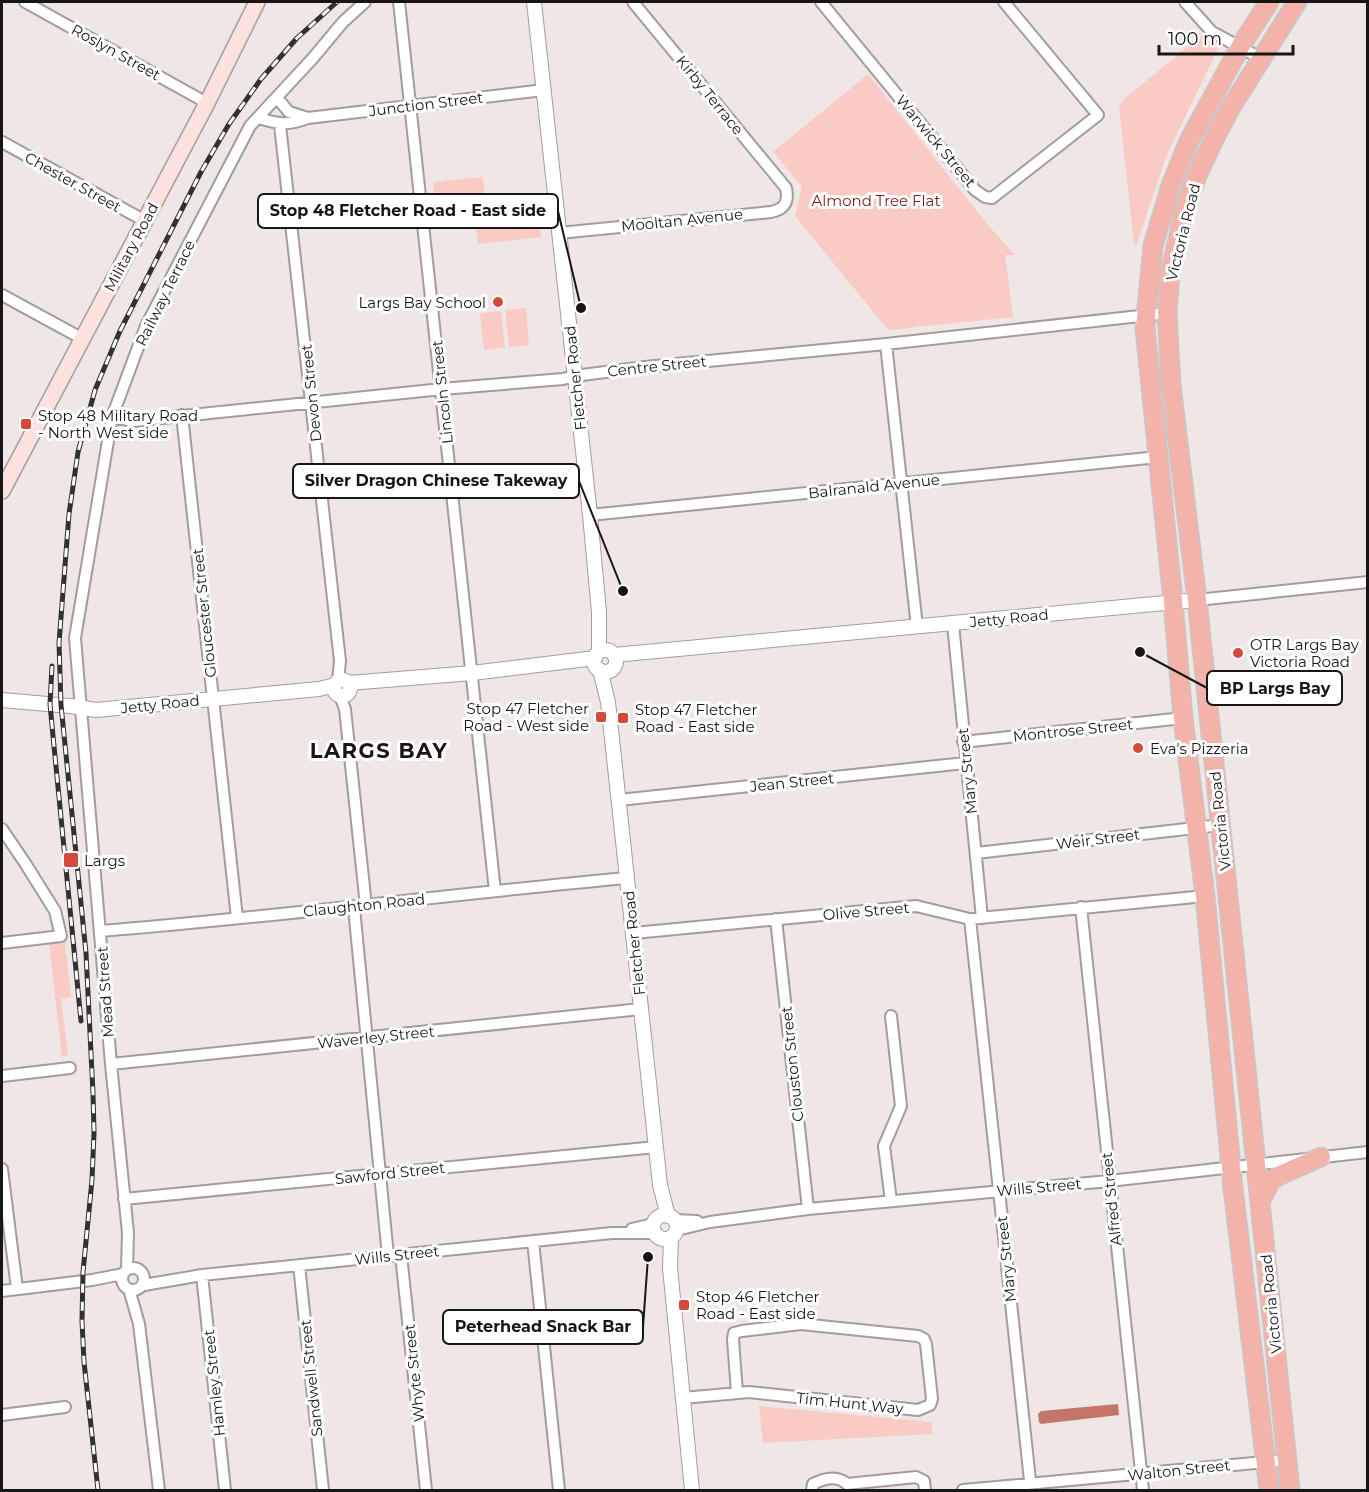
<svg xmlns="http://www.w3.org/2000/svg" width="1369" height="1492" font-family="Montserrat,sans-serif">
  <style>
    .green { fill: #facbc4 }
    .water { fill: #c5746a }
    .lines { fill: none; stroke-linecap: round; stroke-linejoin: round }
    .minor-casing { stroke: #a49c9b; stroke-width: 14 }
    .tertiary-casing { stroke: #a49c9b; stroke-width: 16 }
    .secondary-casing { stroke: #a49c9b; stroke-width: 18 }
    .trunk-casing { stroke: #c8c7c7; stroke-width: 21 }
    .minor { stroke: #fff; stroke-width: 10 }
    .tertiary { stroke: #fff; stroke-width: 14 }
    .secondary { stroke: #fbe2df; stroke-width: 15 }
    .trunk { stroke: #f4b3aa; stroke-width: 18 }
    .rail-casing { stroke: #33302f; stroke-width: 5 }
    .rail { stroke: #fff; stroke-width: 3; stroke-dasharray: 9; stroke-linecap: butt }
    .poi-dot { fill: #d6483c; stroke: #fff; stroke-width: 2 }
    .labels { text-anchor: middle; dominant-baseline: central; stroke-width: 6; stroke-linejoin: round; paint-order: stroke }
    .street-label { font-size: 15px; fill: #181515; stroke: #fff }
    .park-label { font-size: 15px; fill: #7d1b16; stroke: #fff }
    .poi-label { font-size: 15px; fill: #181515; stroke: #fff; text-anchor: start }
    .district-label { font-size: 21px; font-weight: bold; letter-spacing: 1.5px; fill: #181515; stroke: #fff }
    .leader { fill: none; stroke: #181515; stroke-width: 2 }
    .callout-dot { fill: #181515; stroke: #fff; stroke-width: 2 }
    .callout { fill: #fff; stroke: #181515; stroke-width: 2 }
    .callout-label { font-size: 16px; text-anchor: middle; font-weight: bold; fill: #181515 }
  </style>
  <rect width="100%" height="100%" fill="#efe7e6"/>
  <path class="green" d="M1202,35l14,10 2,4 -50,103 -32,94 -2,-1 -15,-138 5,-8z
    M868,74l120,151 27,30h-10l8,62 -125,13 -93,-114 7,-29 -29,-35z
    M483,177l2,21 51,-5 5,44 -63,7 -3,-23 -38,4 -4,-43z
    M526,308l3,37 -20,2 -4,-37z
    M501,311l4,37 -21,2 -4,-37z
    M65,942l6,55 -10,2 7,56 -6,1 -13,-113z
    M759,1406l172,16 2,12 -170,9z"/>
  <path class="water" d="M1118,1404l1,11 -78,9 -2,-2 -1,-8 3,-3z"/>
  <g class="lines">
    <defs>
      <path id="minor" d="M25,2l182,101
        M399,2l96,889
        M821,2l154,188 10,7 7,1 106,-83 -94,-113
        M1185,2l27,30 50,27
        M277,98l12,14 19,6
        M258,118c21,6 29,8 50,0l236,-28
        M280,125l60,536 -2,20
        M2,142l143,79
        M559,233l212,-21c14,-3 18,-10 15,-24l-153,-186
        M2,295l79,43
        M886,344l31,283
        M182,415l55,503
        M112,417l22,4 308,-32 121,-10 11,-3 71,-9 241,-23 281,-31
        M590,515l568,-58
        M1197,600l171,-18
        M953,624l29,294
        M340,696l5,13 21,197
        M963,742l220,-24
        M619,800l346,-37
        M2,829l23,34 30,48 6,25 -59,7
        M976,853l245,-28
        M1081,907l62,583
        M354,908l34,348
        M776,919l32,290
        M970,919l61,571
        M101,931c176,-14 351,-37 526,-53
        M634,933l282,-27 54,13 235,-23
        M111,1064l530,-55
        M2,1076l68,-8
        M2,1169l15,120
        M124,1199l532,-52
        M891,1201l-7,-55 17,-40 -10,-90
        M674,1220l23,1
        M632,1229l22,-5
        M677,1230l33,-8 98,-13 301,-28 259,-29
        M533,1241l26,249
        M401,1255l25,235
        M299,1265l24,225
        M122 1279a11 11 0 1 1 22 0a11 11 0 1 1-22 0Z
        M127,1270l1,-37 -17,-169 -36,-426 37,-221 34,-91 104,-200 63,-68 30,-36 22,-20
        M202,1275l23,215
        M144,1285l58,-10 410,-42h44
        M129,1289l10,35 20,166
        M2,1291l90,-11 31,-6
        M683,1398l66,-6 169,18 12,-5 2,-6 -6,-55 -2,-5 -6,-3 -117,-12 -59,7 -8,2 -1,6 4,54
        M2,1415l63,-8
        M812,1490l1,-6c12,-6 24,-9 34,0l69,-7 8,4 1,9
        M963,1490l324,-30"/>
      <path id="tertiary" d="M534,2l56,513 9,97v40
        M594 661a11 11 0 1 1 22 0a11 11 0 1 1-22 0Z
        M614,655l583,-55
        M600,670l8,32 52,483 8,31
        M334 688a8 8 0 1 1 16 0a8 8 0 1 1-16 0Z
        M349,683l123,-10 123,-15
        M2,700l68,6 26,4 223,-21 16,-4
        M653 1227a12 12 0 1 1 24 0a12 12 0 1 1-24 0Z
        M671,1237l-1,31 22,222"/>
      <path id="secondary" d="M2,491l205,-388 50,-101"/>
      <path id="trunk" d="M1260,1202l11,-21 7,-5 43,-19
        M1269,1490l-36,-302 -28,-292 -22,-178 -10,-117 -28,-273 8,-82 18,-61 19,-46 50,-92 29,-45
        M1290,1490l-93,-890 -26,-215 -4,-72 3,-39 14,-61 12,-35 17,-37 18,-34 66,-105"/>
    </defs>
    <use href="#minor" class="minor-casing"/>
    <use href="#tertiary" class="tertiary-casing"/>
    <use href="#secondary" class="secondary-casing"/>
    <use href="#trunk" class="trunk-casing"/>
    <use href="#minor" class="minor"/>
    <use href="#tertiary" class="tertiary"/>
    <use href="#secondary" class="secondary"/>
    <use href="#trunk" class="trunk"/>
    <defs>
      <path id="rail" d="M52,666l-2,38 3,32 28,285
        M98,1490l-14,-128 -2,-41 1,-49 9,-92 2,-47 -1,-40 -7,-140 -25,-248 -2,-62 10,-129 9,-62 17,-62 25,-59 81,-159 28,-48 32,-45 36,-41 40,-36"/>
    </defs>
    <use href="#rail" class="rail-casing"/>
    <use href="#rail" class="rail"/>
  </g>
  <g class="poi-dot">
    <circle cx="498" cy="302" r="6"/>
    <rect x="20" y="418" width="12" height="12" rx="3"/>
    <circle cx="1238" cy="653" r="6"/>
    <rect x="595" y="711" width="12" height="12" rx="3"/>
    <rect x="617" y="712" width="12" height="12" rx="3"/>
    <circle cx="1138" cy="748" r="6"/>
    <rect x="63" y="852" width="16" height="16" rx="3"/>
    <rect x="678" y="1299" width="12" height="12" rx="3"/>
  </g>
  <g class="labels">
    <g class="street-label">
      <text transform="translate(116 52) rotate(29)">Roslyn Street</text>
      <text transform="translate(710 95) rotate(51)">Kirby Terrace</text>
      <text transform="translate(426 104) rotate(-7)">Junction Street</text>
      <text transform="translate(936 141) rotate(50)">Warwick Street</text>
      <text transform="translate(73 182) rotate(29)">Chester Street</text>
      <text transform="translate(682 220) rotate(-6)">Mooltan Avenue</text>
      <text transform="translate(1183 232) rotate(-76)">Victoria Road</text>
      <text transform="translate(131 247) rotate(-62)">Military Road</text>
      <text transform="translate(165 293) rotate(-64)">Railway Terrace</text>
      <text transform="translate(657 366) rotate(-6)">Centre Street</text>
      <text transform="translate(575 378) rotate(-96)">Fletcher Road</text>
      <text transform="translate(442 392) rotate(-96)">Lincoln Street</text>
      <text transform="translate(311 393) rotate(-96)">Devon Street</text>
      <text transform="translate(874 486) rotate(-6)">Balranald Avenue</text>
      <text transform="translate(204 613) rotate(-96)">Gloucester Street</text>
      <text transform="translate(1009 618) rotate(-6)">Jetty Road</text>
      <text transform="translate(160 704) rotate(-6)">Jetty Road</text>
      <text transform="translate(1073 730) rotate(-6)">Montrose Street</text>
      <text transform="translate(967 771) rotate(-96)">Mary Street</text>
      <text transform="translate(792 782) rotate(-6)">Jean Street</text>
      <text transform="translate(1220 821) rotate(-96)">Victoria Road</text>
      <text transform="translate(1098 839) rotate(-7)">Weir Street</text>
      <text transform="translate(364 905) rotate(-6)">Claughton Road</text>
      <text transform="translate(866 911) rotate(-5)">Olive Street</text>
      <text transform="translate(634 943) rotate(-96)">Fletcher Road</text>
      <text transform="translate(105 992) rotate(-94)">Mead Street</text>
      <text transform="translate(376 1037) rotate(-6)">Waverley Street</text>
      <text transform="translate(792 1064) rotate(-96)">Clouston Street</text>
      <text transform="translate(390 1173) rotate(-6)">Sawford Street</text>
      <text transform="translate(1039 1187) rotate(-5)">Wills Street</text>
      <text transform="translate(1111 1199) rotate(-96)">Alfred Street</text>
      <text transform="translate(397 1255) rotate(-6)">Wills Street</text>
      <text transform="translate(1006 1259) rotate(-96)">Mary Street</text>
      <text transform="translate(1271 1304) rotate(-96)">Victoria Road</text>
      <text transform="translate(414 1373) rotate(-96)">Whyte Street</text>
      <text transform="translate(311 1378) rotate(-96)">Sandwell Street</text>
      <text transform="translate(214 1383) rotate(-96)">Hamley Street</text>
      <text transform="translate(850 1403) rotate(6)">Tim Hunt Way</text>
      <text transform="translate(1179 1470) rotate(-6)">Walton Street</text>
    </g>
    <g class="park-label">
      <text x="876" y="200">Almond Tree Flat</text>
    </g>
    <g class="poi-label">
      <text x="486" y="302" text-anchor="end">Largs Bay School</text>
      <text x="38" y="415">Stop 48 Military Road<tspan x="38" dy="17">- North West side</tspan></text>
      <text x="1250" y="644">OTR Largs Bay<tspan x="1250" dy="17">Victoria Road</tspan></text>
      <text x="589" y="708" text-anchor="end">Stop 47 Fletcher<tspan x="589" dy="17">Road - West side</tspan></text>
      <text x="635" y="709">Stop 47 Fletcher<tspan x="635" dy="17">Road - East side</tspan></text>
      <text x="1150" y="748">Eva's Pizzeria</text>
      <text x="84" y="860">Largs</text>
      <text x="696" y="1296">Stop 46 Fletcher<tspan x="696" dy="17">Road - East side</tspan></text>
    </g>
    <g class="district-label">
      <text x="379" y="750">LARGS BAY</text>
    </g>
  </g>
  <path class="leader" d="M581 308L558 211M623 591L579 481M1140 652L1207 688M648 1257L643 1327"/>
  <g class="callout-dot">
    <circle cx="581" cy="308" r="6"/>
    <circle cx="623" cy="591" r="6"/>
    <circle cx="1140" cy="652" r="6"/>
    <circle cx="648" cy="1257" r="6"/>
  </g>
  <g class="callout">
    <rect x="258" y="194" width="300" height="34" rx="6"/>
    <rect x="293" y="464" width="286" height="34" rx="6"/>
    <rect x="1207" y="671" width="135" height="34" rx="6"/>
    <rect x="443" y="1310" width="200" height="34" rx="6"/>
  </g>
  <g class="callout-label">
    <text x="408" y="216">Stop 48 Fletcher Road - East side</text>
    <text x="436" y="486">Silver Dragon Chinese Takeway</text>
    <text x="1275" y="694">BP Largs Bay</text>
    <text x="543" y="1332">Peterhead Snack Bar</text>
  </g>
  <rect width="1369" height="1492" fill="none" stroke="#181515" stroke-width="6"/>
  <path d="M1159 45v9h134v-9" fill="none" stroke="#181515" stroke-width="3"/>
  <text x="1168" y="45" font-size="18" fill="#181515" stroke="#ffffff" stroke-width="4.5" paint-order="stroke">100 m</text>
</svg>
